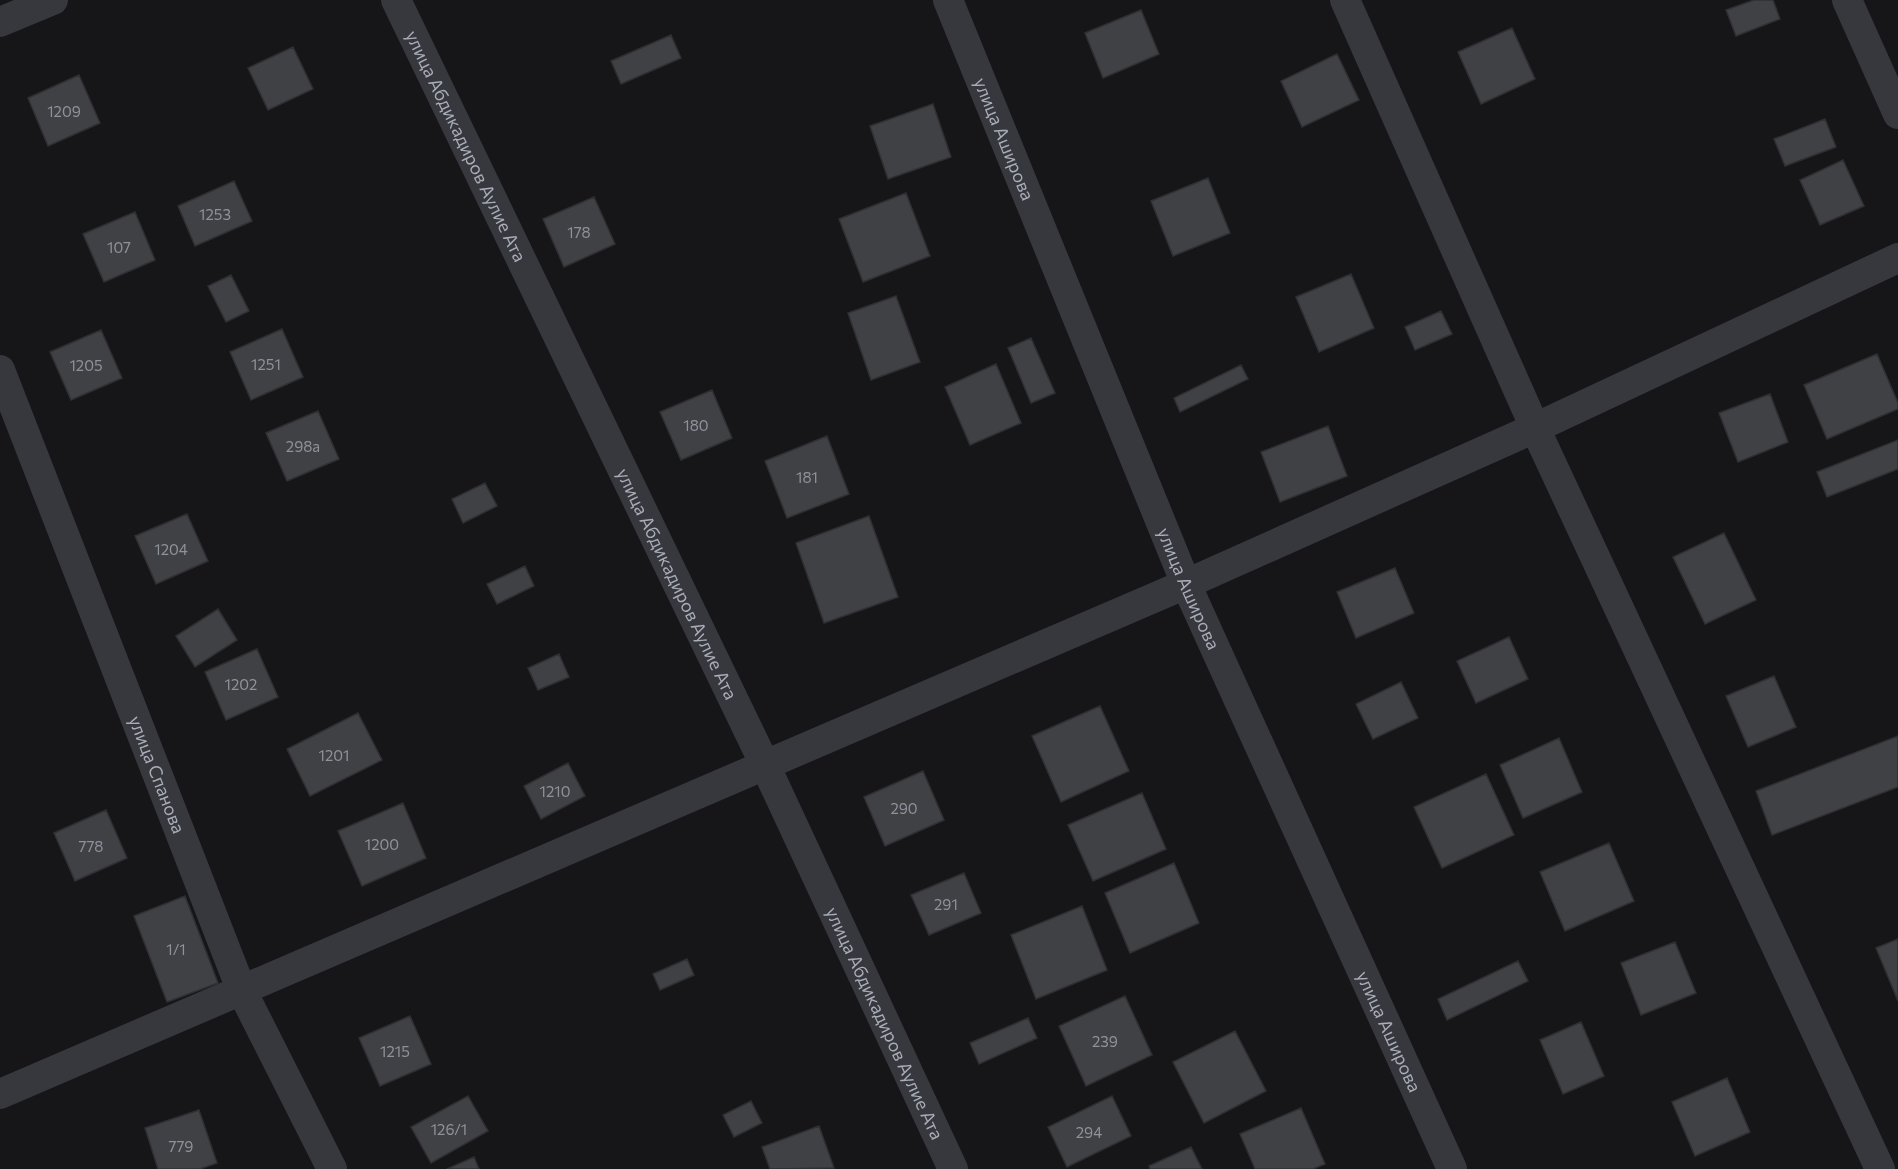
<svg xmlns="http://www.w3.org/2000/svg" width="1898" height="1169" font-family="Commissioner,sans-serif">
  <style>
    .building { fill: #404145; stroke: #303034; stroke-width: 1.5 }
    .lines { fill: none; stroke-linecap: round; stroke-linejoin: round }
    .minor { stroke: #37383d; stroke-width: 30 }
    .labels { text-anchor: middle; dominant-baseline: central; stroke-width: 5; stroke-linejoin: round; paint-order: stroke }
    .number-label { font-size: 15px; fill: #8e929b }
    .street-label { font-size: 18px; fill: #a8adb8; stroke: #111113 }
  </style>
  <rect width="100%" height="100%" fill="#161618"/>
  <path class="building" d="M1754,0h19l7,19 -44,17 -10,-26z
    M1141,10l18,44 -56,24 -18,-45z
    M1512,28l23,51 -54,25 -23,-52z
    M671,35l10,23 -60,26 -10,-23z
    M293,47l20,42 -45,21 -20,-42z
    M1337,54l22,46 -57,27 -21,-46z
    M79,75l21,48 -52,23 -20,-48z
    M933,104l18,53 -63,22 -18,-53z
    M1825,119l11,28 -51,19 -11,-27z
    M1843,160l21,46 -44,19 -20,-45z
    M1208,178l22,55 -57,23 -22,-55z
    M234,181l18,40 -57,25 -17,-40z
    M906,193l24,63 -67,26 -24,-63z
    M594,197l21,47 -51,23 -21,-48z
    M135,212l20,48 -51,22 -21,-48z
    M1351,274l23,54 -55,24 -23,-55z
    M231,275l18,36 -23,11 -18,-36z
    M896,296l24,66 -49,18 -23,-67z
    M1441,311l11,23 -37,16 -10,-23z
    M282,329l21,48 -52,23 -21,-48z
    M101,330l21,48 -51,22 -21,-48z
    M1031,338l24,55 -24,10 -23,-55z
    M1877,354l21,49v6l-71,30 -23,-54z
    M996,364l25,59 -51,22 -25,-58z
    M1241,365l7,14 -68,33 -6,-14z
    M712,390l20,48 -51,22 -21,-48z
    M1770,394l18,48 -50,20 -19,-49z
    M318,411l21,48 -52,22 -21,-48z
    M1328,426l19,50 -67,26 -19,-50z
    M827,436l22,58 -62,24 -22,-57z
    M1898,440v29l-71,28 -10,-25z
    M485,483l12,23 -34,17 -11,-24z
    M187,514l21,47 -52,23 -21,-48z
    M869,516l29,81 -74,26 -28,-80z
    M1724,533l32,67 -51,24 -32,-67z
    M525,566l9,20 -37,18 -10,-20z
    M1395,568l19,45 -58,25 -19,-46z
    M218,609l19,31 -42,27 -19,-31z
    M1509,637l19,42 -52,24 -19,-42z
    M257,649l21,48 -52,23 -21,-48z
    M559,654l10,23 -31,13 -10,-22z
    M1774,676l22,51 -48,20 -22,-51z
    M1401,682l17,36 -45,21 -17,-35z
    M1100,706l29,65 -68,31 -29,-66z
    M358,713l24,47 -72,36 -23,-47z
    M1898,736v51l-126,48 -16,-44z
    M1559,738l23,54 -59,26 -23,-53z
    M568,763l17,33 -44,23 -17,-33z
    M923,771l21,49 -59,26 -21,-49z
    M1486,774l28,61 -72,33 -28,-61z
    M1142,793l24,56 -73,32 -25,-56z
    M403,803l23,55 -64,28 -24,-55z
    M106,810l21,48 -52,23 -21,-48z
    M1609,843l25,58 -69,30 -25,-59z
    M1174,863l25,60 -69,30 -25,-60z
    M964,873l17,40 -52,22 -18,-40z
    M185,896l33,87 -51,19 -33,-86z
    M1082,906l25,64 -71,29 -25,-64z
    M1898,939v62l-22,-53z
    M1675,942l21,51 -55,22 -20,-52z
    M687,959l7,16 -34,15 -7,-16z
    M1518,961l10,20 -81,39 -9,-21z
    M1125,996l27,59 -66,31 -27,-60z
    M410,1016l21,48 -51,22 -21,-48z
    M1028,1018l9,20 -58,26 -9,-21z
    M1581,1022l23,54 -41,18 -23,-54z
    M1235,1031l31,60 -62,32 -31,-61z
    M1727,1078l23,54 -55,24 -23,-54z
    M468,1096l20,35 -57,32 -20,-36z
    M1112,1096l19,40 -64,31 -19,-40z
    M751,1101l11,22 -28,14 -11,-22z
    M1301,1108l24,56 -12,5h-58l-15,-35z
    M199,1110l18,53 -17,6h-42l-13,-41z
    M819,1126l15,42 -64,1 -8,-22z
    M1191,1147l11,22h-52l-1,-3z
    M474,1157l5,12h-32z"/>
  <g class="lines">
    <g class="minor">
      <path id="s1" d="M396,0l369,765 188,404"/>
      <path id="s2" d="M948,0l238,584 266,585"/>
      <path d="M1345,0l190,428 345,741"/>
      <path d="M1847,0l51,114"/>
      <path d="M0,22l53,-22"/>
      <path id="s3" d="M0,370l241,619 91,180"/>
      <path d="M0,1094l1186,-510 349,-156 363,-170"/>
    </g>
  </g>
  <g class="labels">
    <g class="number-label">
      <text x="64" y="111">1209</text>
      <text x="215" y="214">1253</text>
      <text x="579" y="232">178</text>
      <text x="119" y="247">107</text>
      <text x="266" y="364">1251</text>
      <text x="86" y="365">1205</text>
      <text x="696" y="425">180</text>
      <text x="303" y="446">298а</text>
      <text x="807" y="477">181</text>
      <text x="171" y="549">1204</text>
      <text x="241" y="684">1202</text>
      <text x="334" y="755">1201</text>
      <text x="555" y="791">1210</text>
      <text x="904" y="808">290</text>
      <text x="382" y="844">1200</text>
      <text x="91" y="846">778</text>
      <text x="946" y="904">291</text>
      <text x="176" y="949">1/1</text>
      <text x="1105" y="1041">239</text>
      <text x="395" y="1051">1215</text>
      <text x="449" y="1129">126/1</text>
      <text x="1089" y="1132">294</text>
      <text x="181" y="1146">779</text>
    </g>
    <g class="street-label">
      <text stroke="none"><textPath href="#s2" startOffset="150">улица Аширова</textPath></text>
      <text stroke="none"><textPath href="#s1" startOffset="162">улица Абдикадиров Аулие Ата</textPath></text>
      <text stroke="none"><textPath href="#s1" startOffset="648">улица Абдикадиров Аулие Ата</textPath></text>
      <text stroke="none"><textPath href="#s2" startOffset="636">улица Аширова</textPath></text>
      <text stroke="none"><textPath href="#s3" startOffset="434">улица Спанова</textPath></text>
      <text stroke="none"><textPath href="#s1" startOffset="1134">улица Абдикадиров Аулие Ата</textPath></text>
      <text stroke="none"><textPath href="#s2" startOffset="1122">улица Аширова</textPath></text>
    </g>
  </g>
</svg>
